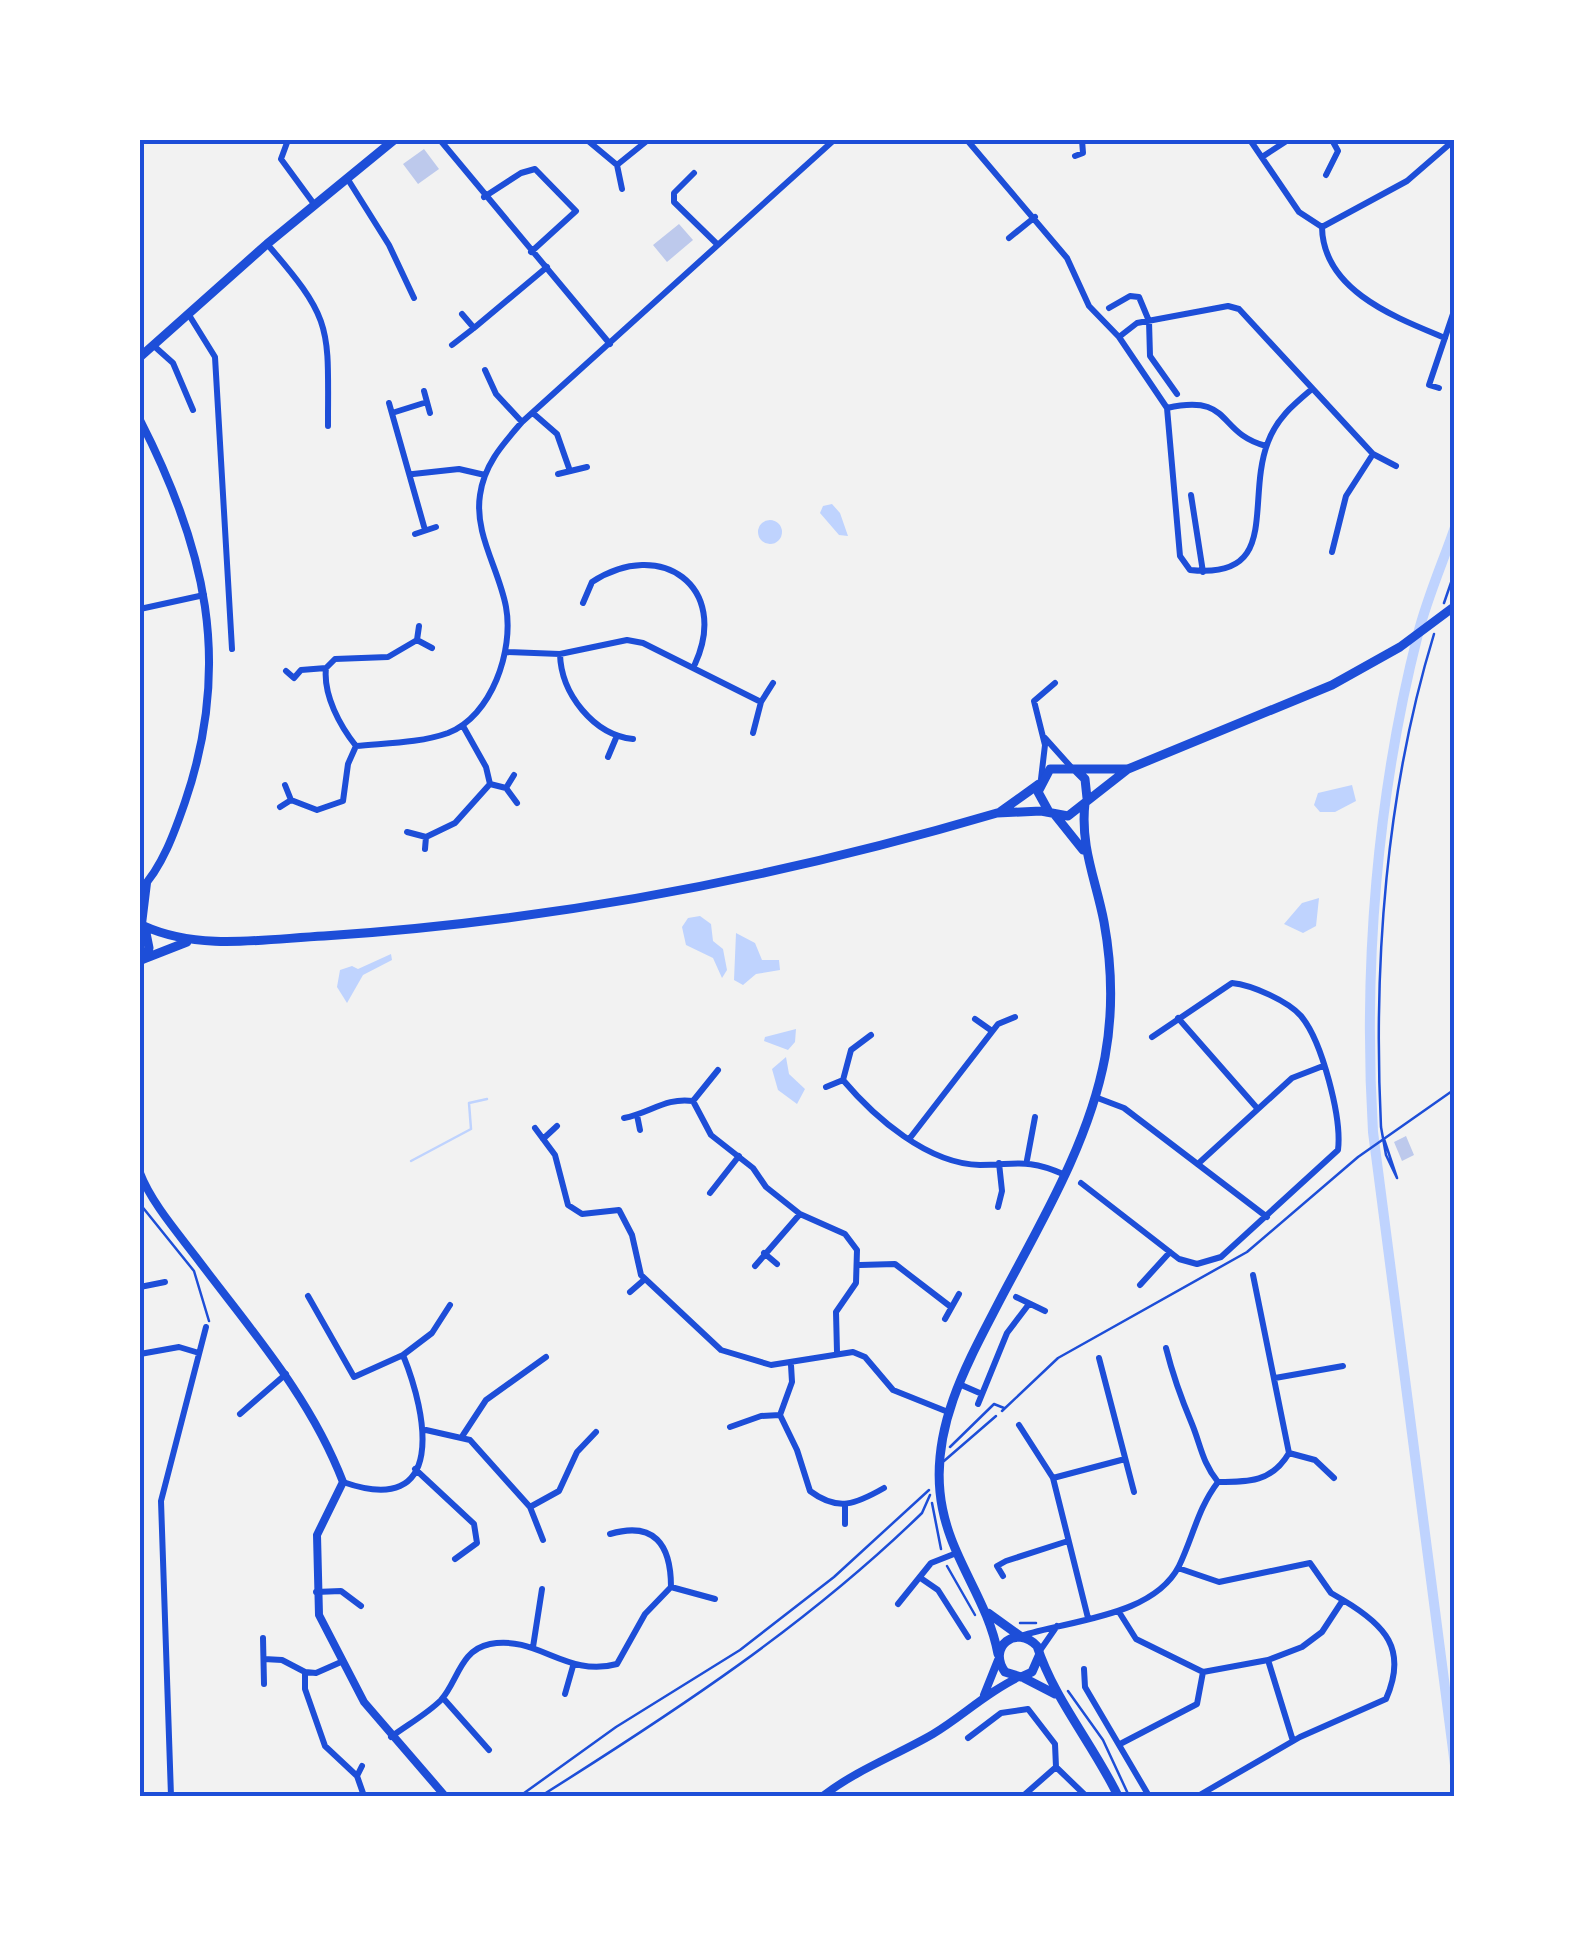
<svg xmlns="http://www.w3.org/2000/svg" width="1595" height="1936" font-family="'Source Sans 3',sans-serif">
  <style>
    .water { fill: #bfd3fe }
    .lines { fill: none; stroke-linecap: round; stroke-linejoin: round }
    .stream { stroke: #bfd3fe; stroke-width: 2.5 }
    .canal { stroke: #bfd3fe; stroke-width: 10 }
    .building { fill: #bdc9ec }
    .path { stroke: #1d4ed8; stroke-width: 2.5 }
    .service { stroke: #1d4ed8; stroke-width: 2.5 }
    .minor { stroke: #1d4ed8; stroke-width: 6 }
    .tertiary { stroke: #1d4ed8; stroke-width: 8 }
    .secondary { stroke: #1d4ed8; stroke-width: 9 }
    .neatline { fill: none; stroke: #1d4ed8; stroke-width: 4 }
  </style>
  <rect width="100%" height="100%" fill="#f2f2f2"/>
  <path class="water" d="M832,504l8,9 8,23 -9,-1 -19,-22 3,-7z
    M758 532a12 12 0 1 1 24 0a12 12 0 1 1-24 0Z
    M1352,785l4,16 -21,11h-15l-6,-7 4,-12z
    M1319,898l-3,28 -13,7 -19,-9 18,-21z
    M700,916l11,8 2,17 10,8 4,21 -5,8 -9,-20 -27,-13 -4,-18 6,-9z
    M736,933l19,10 7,17h17l1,10 -24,4 -13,11 -9,-5z
    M391,954l1,6 -29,15 -16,28 -10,-16 3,-17 12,-4 6,3z
    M796,1029l-1,13 -7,8 -24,-9 1,-4z
    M786,1057l3,17 16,15 -8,15 -19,-14 -6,-21z"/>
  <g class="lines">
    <path class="stream" d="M411,1161l60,-32 -2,-26 18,-4"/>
    <path class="canal" d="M1455,527c-12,35 -28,71 -37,107 -41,161 -55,333 -45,498l82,633"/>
  </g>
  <path class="building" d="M424,149l15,20 -21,15 -15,-20z
    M679,224l14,16 -26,22 -14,-17z
    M1406,1136l8,19 -12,6 -8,-19z"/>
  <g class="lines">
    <path class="path" d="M1444,603l11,-32
      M1384,1139l13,39 -11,-23 -5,-28c-8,-163 5,-336 53,-493
      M140,1204l54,67 15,50
      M1002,1411l56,-53 189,-106 111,-95 97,-68
      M950,1447l44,-43 10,4
      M932,1503l9,46
      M947,1566l28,49
      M1020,1623h16
      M1068,1691l35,49 26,56
      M459,1796h6
      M520,1796l96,-69 124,-77 94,-73 95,-87
      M541,1796c135,-85 266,-171 381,-283l8,-18"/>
    <path class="service" d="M944,1461l52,-45"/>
    <path class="minor" d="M288,140l-7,19 33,45
      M440,140l170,204
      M587,140l30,25 31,-25
      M967,140l100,118 22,48 30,31 48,71 13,148 10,14c92,10 55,-69 78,-128 9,-24 25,-37 44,-53
      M1250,140l49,72 23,15
      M1075,156l8,-3 -1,-13
      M1262,157l26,-17
      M617,165l5,24
      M694,173l-20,20v9l44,43
      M1326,175l12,-24 -6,-11
      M347,178l42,67 25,53
      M484,197l37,-24 14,-4 41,42 -45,41
      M1322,227c1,64 75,91 123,111
      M1322,227l85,-46 45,-39
      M1009,238l26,-21
      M267,244c67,77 61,83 61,182
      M1109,308l21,-12 9,1 10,24 1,35 27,38
      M189,315l26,42 17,292
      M474,328l73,-61
      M1119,337l18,-14 91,-17 11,3 134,145 23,12
      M452,345l22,-17 -12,-14
      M154,346l19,17 20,47
      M485,370l11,24 26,28
      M1439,388l-10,-3 26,-77
      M424,391l6,22
      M389,403l36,127
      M1167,408c66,-15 49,25 99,38
      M392,413l35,-11
      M534,414l23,20 13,37
      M413,474l46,-5 26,6
      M558,474l29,-7
      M1191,495l12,77
      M415,534l21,-7
      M1332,552l14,-56 27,-42
      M583,603l9,-21c69,-45 138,5 103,82
      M140,609l64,-14
      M417,640l15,8
      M506,652l54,2 67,-14 16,3 118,59
      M560,654c1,40 34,81 73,85
      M326,668c-3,27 14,58 30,78
      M286,671l8,7 7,-8 25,-2 9,-9 53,-2 29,-17 2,-14
      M753,733l8,-31 12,-19
      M1045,738l26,29
      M608,757l8,-19
      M1041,779l4,-34 -11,-44 21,-18
      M490,784l16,4 8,-13
      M285,785l6,15
      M506,788l11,15
      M280,807l11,-7 26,10 26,-9 5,-37 8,-18c30,-3 64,-3 92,-13 44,-17 66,-83 58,-126 -7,-38 -32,-73 -26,-112 4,-30 22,-50 42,-73l312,-282
      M407,832l19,5 29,-14 35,-39 -4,-17 -23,-41
      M425,849l1,-12
      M1178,1018l79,90
      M975,1019l17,12
      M871,1035l-20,15 -8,30c32,38 85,84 137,85 36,0 47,-7 83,9
      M826,1087l17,-7
      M1095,1097l29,11 143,109
      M693,1101l25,-31
      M637,1115l3,15
      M624,1118c26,-5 42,-21 69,-17l18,34 42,33 13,19 34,27 45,20 12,16 -1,33 -20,29 1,40
      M535,1128l20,27 13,50 14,9 37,-4 13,25 9,40 80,75 50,15 82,-13 12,5 28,33 55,22
      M910,1138l88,-114 17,-7
      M543,1139l14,-13
      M1027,1160l8,-43
      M1200,1162l92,-84 31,-12
      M1081,1183l98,76 18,5 24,-7 117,-107c4,-32 -16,-109 -37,-134 -13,-15 -49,-31 -69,-33l-80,54
      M710,1193l29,-37
      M998,1207l4,-16 -3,-28
      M764,1253l13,11
      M860,1265l35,-1 56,43
      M755,1266l45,-52
      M1140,1285l30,-33
      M140,1287l25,-5
      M630,1292l15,-13
      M308,1296l46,81 49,-22
      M1016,1297l29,14
      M945,1319l14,-25
      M1166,1348c7,28 15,50 26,76 9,22 10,38 26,58
      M140,1354l39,-7 20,6
      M1099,1358l35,134
      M791,1365l1,17 -12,33 17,35 13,41c28,21 46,13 74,-3
      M1275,1378l68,-12
      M959,1384l23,10
      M978,1404l29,-71 22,-29
      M240,1414l46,-40
      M1019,1425l34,53 35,140
      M730,1427l31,-11 19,-1
      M426,1430l44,10 60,67 13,33
      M463,1435l23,-35 60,-43
      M1289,1453l26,7 19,18
      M415,1469l59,55 3,19 -22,16
      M1053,1478l72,-19
      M343,1482c105,37 84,-68 60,-127l29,-22 18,-28
      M845,1505v19
      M530,1507l29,-16 18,-39 19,-20
      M1003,1576l-6,-10 9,-5 62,-20
      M922,1579l16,11 30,47
      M671,1587l44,12
      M316,1592l25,-1 20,15
      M898,1604l33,-41 23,-9
      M1119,1612l17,27 67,33 65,-12 34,-13 20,-15 21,-32 -12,-7 -21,-30 -91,19 -41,-14
      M1021,1636c48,-16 132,-19 158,-70 14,-29 19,-58 39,-84 31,0 54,0 71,-29l-36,-178
      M263,1638l1,46
      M533,1647l9,-58
      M1039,1652l18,-26
      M264,1659l18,1 23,12v17l20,57 32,30
      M1268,1660l25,81
      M1084,1669l1,18 64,109
      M305,1672l11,1 25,-11
      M565,1694l8,-28
      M443,1698l46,52
      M391,1737c16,-12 36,-23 50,-37 17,-19 19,-50 49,-56 48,-9 76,34 127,20l28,-50 26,-27c0,-43 -17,-66 -61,-53
      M968,1738l33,-25 27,-4 27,35 1,23 -33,29
      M1122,1743l75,-39 6,-32
      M362,1766l-5,10 7,20
      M1056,1767l30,29
      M171,1796l-10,-295 45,-174
      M1198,1796l102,-59 86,-38c22,-50 -1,-74 -43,-99"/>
    <path class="tertiary" d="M140,420c65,127 93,242 45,382 -10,29 -23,66 -45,88
      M142,924l5,-41
      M140,1173c11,29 37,59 56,84 54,72 114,139 147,225l-26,53 2,80 45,87 81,94
      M984,1695l14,-35
      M823,1796c33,-26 74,-41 110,-62 30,-18 54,-42 86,-57"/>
    <path class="secondary" d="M140,357l127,-113 127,-104
      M1075,769l10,10 2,19
      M1000,812l39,-28
      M1049,812l-11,-20 12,-23h76
      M1055,815l28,35
      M144,926c55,25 121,13 180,10 229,-15 453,-58 673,-123l44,-2 27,5 60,-47 204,-84 68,-38 55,-41
      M141,960l46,-18
      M142,960l7,-12 -4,-20
      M988,1613l32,23
      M998,1654c-11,-59 -52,-99 -58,-162 -7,-70 29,-132 60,-192 40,-76 89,-157 105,-243 8,-44 7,-91 -1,-135 -8,-42 -24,-75 -19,-119
      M1039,1656l-7,16 -11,5 -16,-5c-18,-25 11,-48 32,-26 17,53 56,98 81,150
      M1024,1678l31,16"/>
  </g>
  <rect width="1595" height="1936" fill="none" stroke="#ffffff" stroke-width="285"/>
  <rect x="142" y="142" width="1310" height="1652" class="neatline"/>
</svg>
